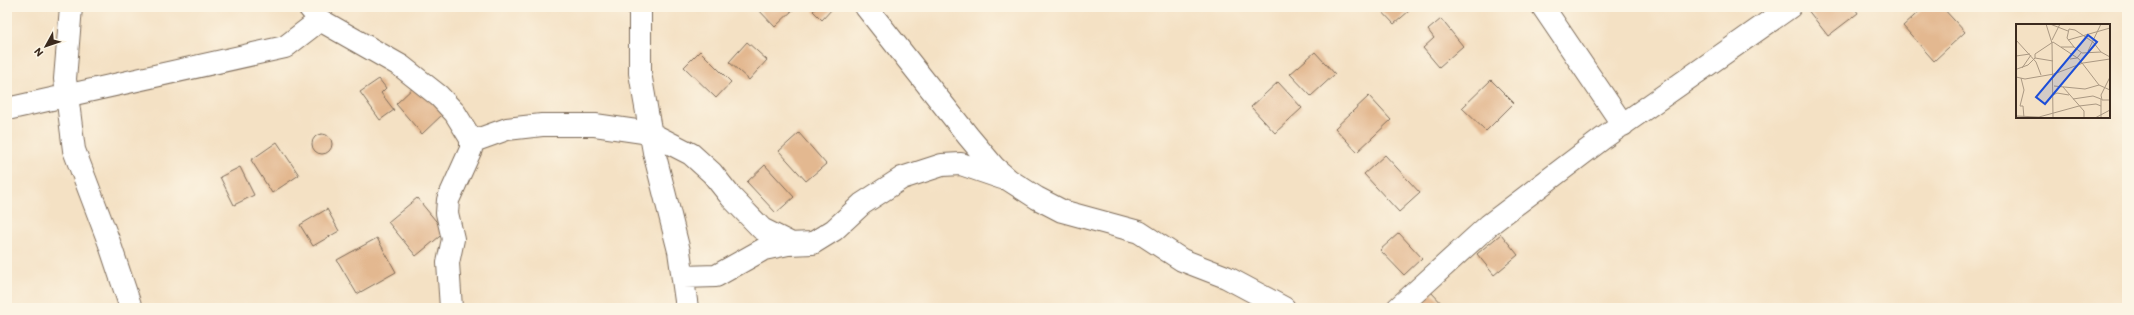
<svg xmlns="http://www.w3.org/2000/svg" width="2134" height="315" font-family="Itim,sans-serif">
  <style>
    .building { fill: #e3b890 }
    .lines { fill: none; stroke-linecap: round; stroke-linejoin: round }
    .minor-casing { stroke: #7c6a58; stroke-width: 24 }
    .minor { stroke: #fff; stroke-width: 22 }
    .inset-road { fill: none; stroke: #aa9882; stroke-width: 1 }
    .view { fill: #1d4ed8; fill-opacity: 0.15; stroke: #1d4ed8; stroke-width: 2 }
    .inset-edge { fill: none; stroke: #3b2a1e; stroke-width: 2 }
  </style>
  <rect width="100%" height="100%" fill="#fcf5e5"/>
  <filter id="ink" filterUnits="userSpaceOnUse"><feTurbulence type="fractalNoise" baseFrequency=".025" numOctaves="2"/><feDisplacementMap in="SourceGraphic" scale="8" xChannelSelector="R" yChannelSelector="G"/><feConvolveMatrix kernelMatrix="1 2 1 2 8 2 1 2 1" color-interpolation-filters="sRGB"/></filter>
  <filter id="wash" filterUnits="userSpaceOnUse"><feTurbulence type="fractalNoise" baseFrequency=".012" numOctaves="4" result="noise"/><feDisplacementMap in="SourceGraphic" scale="16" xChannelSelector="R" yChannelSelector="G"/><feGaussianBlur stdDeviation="0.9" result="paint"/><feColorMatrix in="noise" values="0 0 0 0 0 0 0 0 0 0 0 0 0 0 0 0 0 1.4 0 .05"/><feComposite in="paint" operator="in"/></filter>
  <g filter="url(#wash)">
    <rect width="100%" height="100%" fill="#f4e1c4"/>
    <g id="blocks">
      <path class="building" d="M756,7h40l-21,20z
        M817,7h15l1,1 -11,12 -9,-9z
        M1378,7h27l4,4 -15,13z
        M1810,7h44l4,6 -30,23 -21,-27z
        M1924,7h18l23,25 -31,29 -31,-35z
        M1441,19l22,27 -24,21 -16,-19 11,-10 -6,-8z
        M747,42l20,18 -18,20 -20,-18z
        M700,51l31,31 -15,16 -32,-31z
        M1315,52l20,22 -24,22 -21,-22z
        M379,79l7,9 -5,5 13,17 -14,10 -20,-28z
        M1491,80l23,23 -28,28 -24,-23z
        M1278,82l24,26 -27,25 -24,-26z
        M417,84l27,29 -22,21 -26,-30z
        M1369,96l22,24 -34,32 -22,-24z
        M799,133l27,31 -20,17 -27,-30z
        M312 144a10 10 0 1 1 20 0a10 10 0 1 1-20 0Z
        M277,142l22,33 -27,18 -21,-33z
        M1385,155l35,38 -21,19 -35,-38z
        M765,165l29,32 -18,16 -29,-31z
        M240,167l14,28 -20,10 -14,-28z
        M417,198l28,34 -29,24 -28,-34z
        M327,209l12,22 -26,15 -13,-21z
        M1399,233l23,25 -18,17 -24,-25z
        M1501,234l17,21 -24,20 -17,-21z
        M377,238l19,34 -39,22 -20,-34z
        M1430,291l16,17h-35z"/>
    </g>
  </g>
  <g filter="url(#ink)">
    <use href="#blocks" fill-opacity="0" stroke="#7c6a58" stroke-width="1"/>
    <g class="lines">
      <defs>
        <path id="minor" d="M71,7l-6,72 9,71 35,92 22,66
          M309,7l11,13 81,46 38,30 16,17 16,26v10l-23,51 -1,13 6,26 -5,24 3,45
          M640,7v66l14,79 25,99 8,57
          M866,7l102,129 26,31 15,13 28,18 25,13 77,21 43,28 44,17 58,31
          M1543,7l80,118
          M7,109l278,-62 35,-27
          M471,142l36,-13 35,-4h53l55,8 41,21 21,19 19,24 31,32 30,15
          M683,277l33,-1 48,-27 24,-5 25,-1 21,-13 28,-26 40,-26 40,-13 19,-1 41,14
          M1398,308l91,-83 113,-86 188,-132"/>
      </defs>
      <use href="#minor" class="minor-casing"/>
      <use href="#minor" class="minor"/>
    </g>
  </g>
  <g transform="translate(2016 24)">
    <rect width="94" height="94" fill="#f4e1c4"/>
    <path class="inset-road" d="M30,0l6,19 1,75M34,0l18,7M0,16l20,22 5,13M36,16l8,-16M52,16l42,-12M45,23h13l8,6 19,-1 9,5M58,23l-7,-9 2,-9 6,1 18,12 8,10M72,27l13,-27M0,32l14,-2M19,34l18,3M54,35l7,-1 4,-5M6,44l9,-13M1,45l11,-4 7,-7v-4l18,-12 26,17 20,26 11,5M0,53l9,2 29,-5 29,-11 27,-4M94,53l-9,18 1,5h8M5,54l3,12 -4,16h3l1,12M38,62l31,3 14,-4M47,63l21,24v7M37,71l4,-2 12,2M57,75l20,-3 8,3v19M0,92l23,1 40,-11 17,-2 5,2M79,94l15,-8"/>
    <path class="view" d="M72,11l9,7 -52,62 -9,-7z"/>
    <rect width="94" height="94" class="inset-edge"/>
  </g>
  <rect width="2134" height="315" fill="none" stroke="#fcf5e5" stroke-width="24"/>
  <g transform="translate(46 46) rotate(230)" stroke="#fcf5e5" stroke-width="3" paint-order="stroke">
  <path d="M0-3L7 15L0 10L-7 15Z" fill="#3b2a1e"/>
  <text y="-6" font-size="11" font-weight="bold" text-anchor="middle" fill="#3b2a1e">N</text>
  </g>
</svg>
